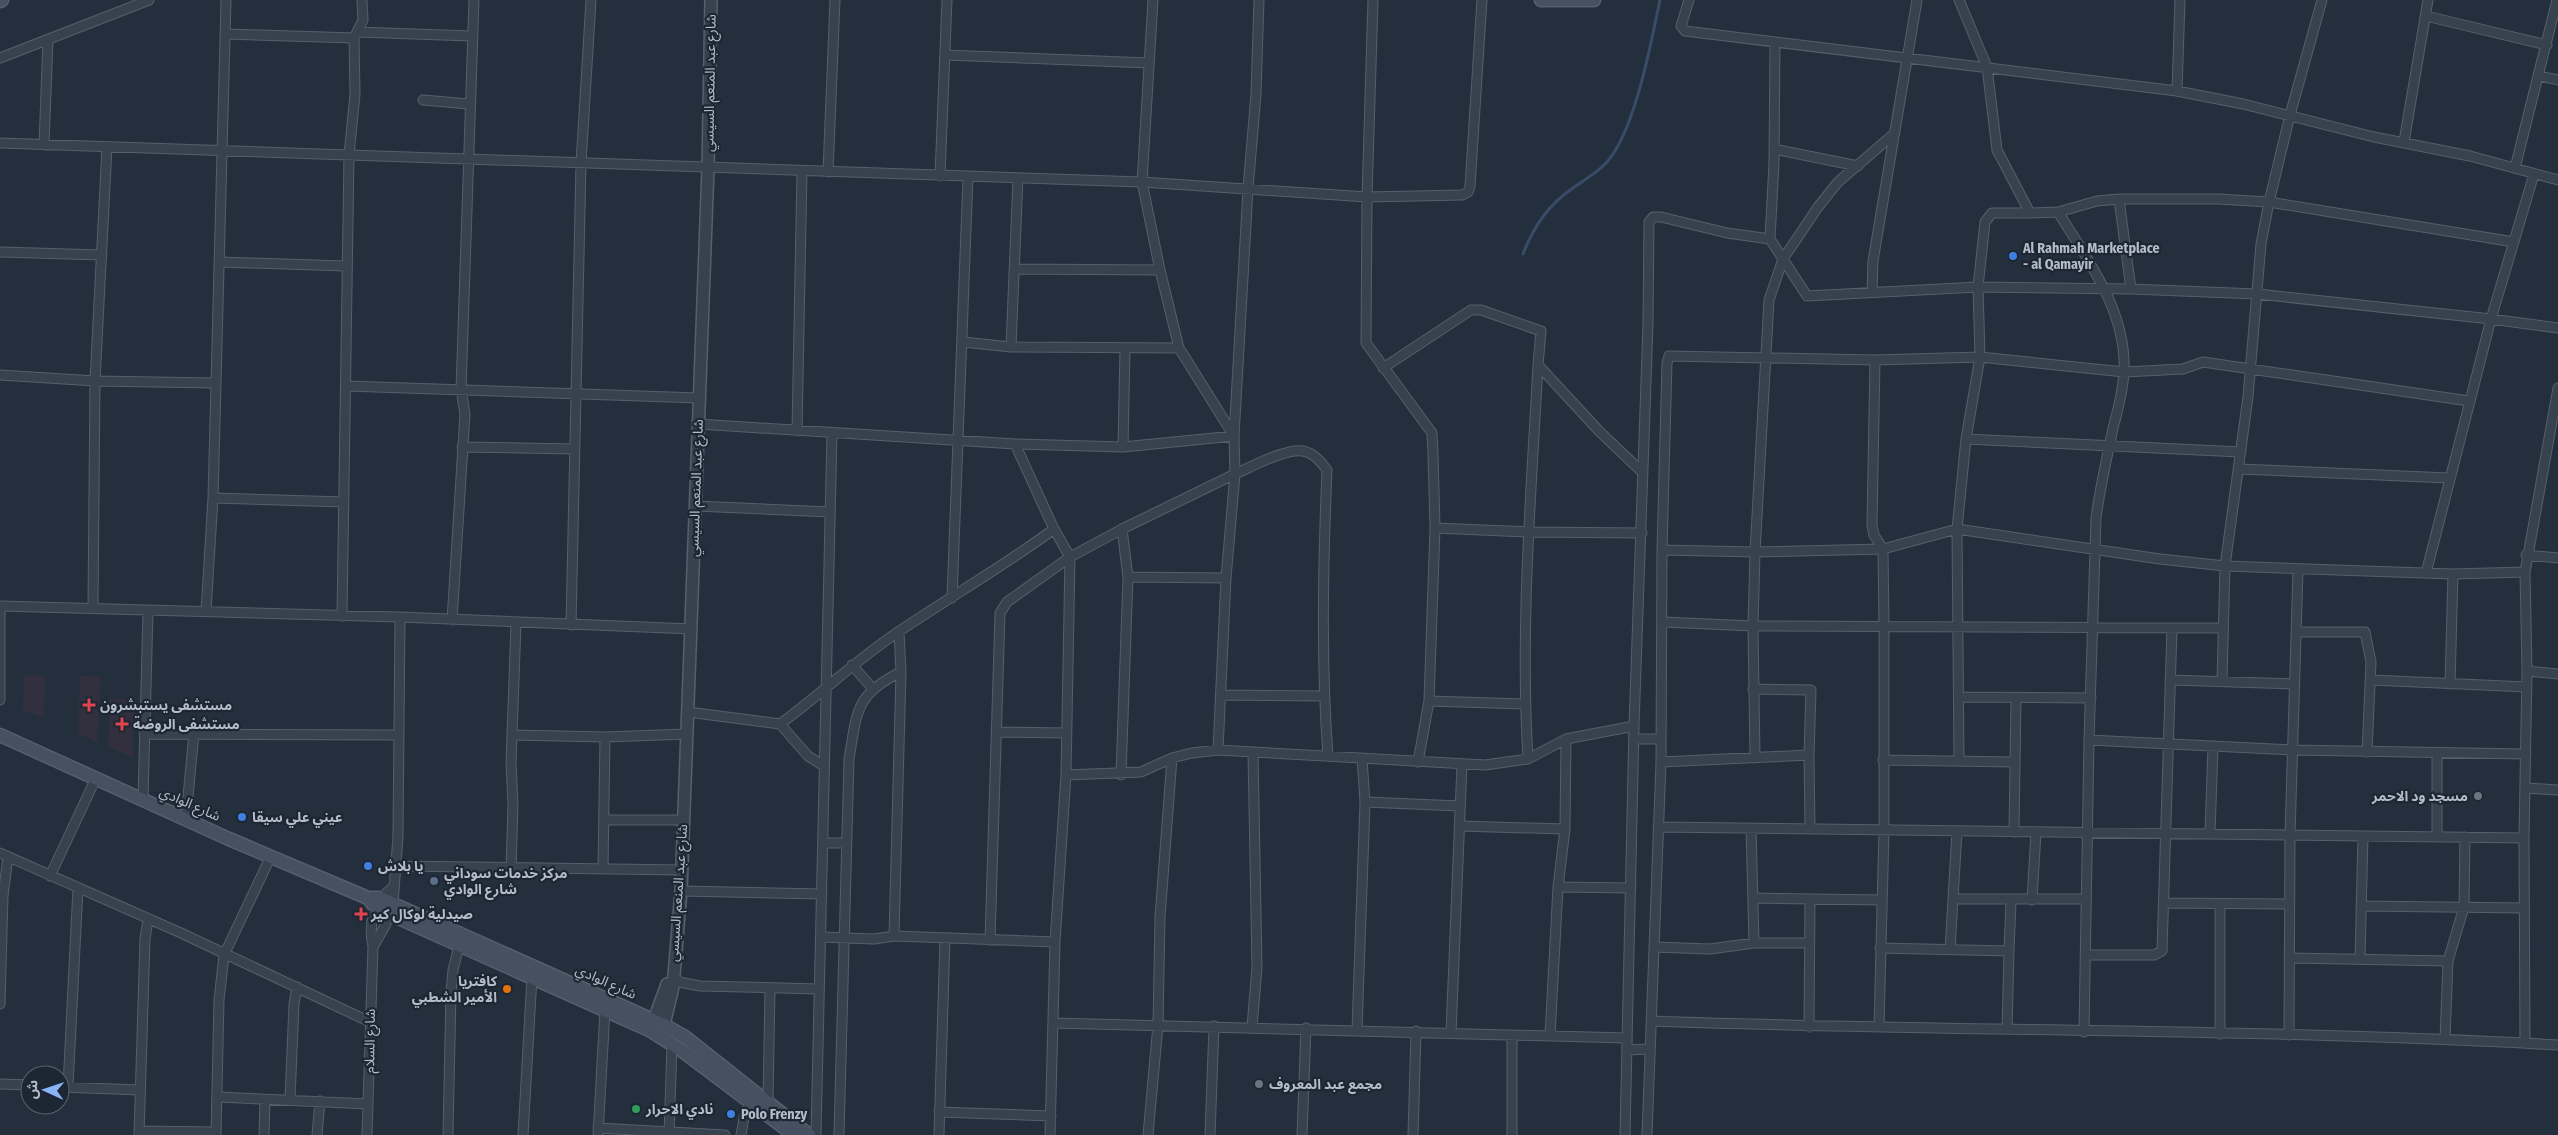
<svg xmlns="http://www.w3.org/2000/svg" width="2558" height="1135" font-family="'Fira Sans Condensed','Noto Sans Arabic',sans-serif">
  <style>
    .medical { fill: #32303f }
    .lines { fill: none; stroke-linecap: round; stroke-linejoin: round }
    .stream { stroke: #394c67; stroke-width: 3 }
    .minor-casing { stroke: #565f6c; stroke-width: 11 }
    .tertiary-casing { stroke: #565f6c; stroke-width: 14 }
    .secondary-casing { stroke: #565f6c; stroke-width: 15 }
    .minor { stroke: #38414e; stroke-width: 9 }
    .tertiary { stroke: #38414e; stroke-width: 11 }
    .secondary { stroke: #465061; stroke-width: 12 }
    .shop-dot { fill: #3f7fe0; stroke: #1d2633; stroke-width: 2 }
    .health-dot { fill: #e0444e; stroke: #1d2633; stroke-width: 2 }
    .worship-dot { fill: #6b7280; stroke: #1d2633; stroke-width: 2 }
    .service-dot { fill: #5c6f8a; stroke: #1d2633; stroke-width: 2 }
    .food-dot { fill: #e8710a; stroke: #1d2633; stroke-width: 2 }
    .leisure-dot { fill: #2e9e5b; stroke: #1d2633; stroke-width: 2 }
    .labels { text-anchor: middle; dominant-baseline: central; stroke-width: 4.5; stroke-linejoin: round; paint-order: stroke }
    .street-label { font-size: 14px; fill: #b4bcc9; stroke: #1d2633 }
    .poi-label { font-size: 14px; font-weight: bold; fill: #b4bcc9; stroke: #1d2633; text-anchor: start }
  </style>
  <rect width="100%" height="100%" fill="#242f3e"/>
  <path class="medical" d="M24,675l21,1 -1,42 -21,-8z
    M80,676l21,1 -4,66 -19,-10z
    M110,699l25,1 -2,57 -25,-10z"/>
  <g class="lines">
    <path class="stream" d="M1523,254c11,-28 25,-49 50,-66 15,-11 30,-18 40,-34 24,-36 38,-111 47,-154"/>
    <defs>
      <path id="minor" d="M1153,0l-11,182 18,88 19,78 55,88 1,38c16,-7 51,-26 68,-23 11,2 18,11 24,19 -4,96 -6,191 1,286
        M1373,0l-6,197 -1,146 66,90 1,20 2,75 -6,173 -11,61
        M1689,0l-8,26 4,5 492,60 66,13 131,33 96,19 88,24
        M1959,0l28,67 10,83 33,63 28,-1c30,48 69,100 66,160 -1,19 -6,38 -11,56 -6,30 -13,59 -17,90l-7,222 -5,292
        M2426,16l121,29
        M357,32l114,4
        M226,34l128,4
        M1775,42l-1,121 -4,76 37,57 171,-9 153,2 126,5 234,25 67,9
        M945,55l204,8
        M0,58l149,-58
        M2540,76l18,4
        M2177,91l3,-91
        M423,100l46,4
        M2404,142l24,-142
        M0,143l1142,39 225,15 95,-2 6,-3 2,-6 12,-186
        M44,145l4,-106
        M1774,149l84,17
        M2515,168l42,-168
        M828,172l7,-172
        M940,176l7,-176
        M2119,199l12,90
        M2058,212l39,-11 22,-2h99l51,3 245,40
        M0,252l102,3
        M219,262l126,4
        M1014,269l146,1
        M1872,292l1,-31 44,-261
        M963,342l48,5 168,1
        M1011,347l7,-169
        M1875,360l-3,165 2,10 9,14 1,77v204l-5,197
        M1383,368l88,-58h10l60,21 -3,34 61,66 43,41
        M0,375l95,6 120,2
        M346,386l353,12
        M698,424l317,20 39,85 16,28 -4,218 -11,167 -5,193
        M797,431l5,-260
        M1966,439l275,13
        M1015,444l108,3 111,-11 14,-247 8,-95 3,-94
        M462,447l113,2
        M1123,447l2,-98
        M2239,469l210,9
        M213,498l131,4
        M695,506l135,6
        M1435,528l94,4 113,1
        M1662,550l93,2 128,-3 74,-20 203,30 65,7 228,8 72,-2
        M2526,555l32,3
        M2426,573l65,-254 43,-145
        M1128,577l98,1
        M952,598l16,-421
        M0,606l400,11 292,12
        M0,606v94
        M93,607l2,-226 12,-234
        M206,611l7,-113 13,-498
        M342,616l7,-461 6,-61 -1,-56 9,-18 -1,-20
        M452,620l13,-206 -4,-24 13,-390
        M1663,622l90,4 469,2
        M571,625l10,-462 10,-163
        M2296,632h69l6,30 -4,90
        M852,665l21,24
        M2527,671l31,3
        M2170,680l123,4
        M2371,680l156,7
        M2222,681l3,-115 23,-169 13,-153 8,-42 21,-87 32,-115
        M2450,684l3,-110
        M1753,689l58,1 -2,65 1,74
        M1221,695l102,1
        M1959,697l132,1
        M1429,701l96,3
        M688,712l92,12 28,32 16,10
        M780,724c41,-30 76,-64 118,-92 52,-35 106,-66 156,-103
        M998,732l67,1
        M144,734l255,1
        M513,735l92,2 82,-3
        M1634,739h26
        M2089,740l203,10 234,4
        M1218,750l8,-172 9,-104
        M2437,753v84
        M1755,758l-2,-132 2,-74 14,-252 14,-41 35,-52 20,-25 57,-49
        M1528,759c-8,-131 3,-263 10,-394
        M1883,760l132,2
        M1959,761l-2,-232 9,-90 14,-82 -2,-70 7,-65 7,-9h38
        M1661,762l148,-7
        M1066,775l75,-3 31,-14 20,-5 26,-3 267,15 43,-6 38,-20 68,-13
        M1121,775l7,-198 -6,-48
        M2526,788l32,2
        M143,799l5,-187
        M1365,802l95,4
        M186,818l8,-85
        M605,820h78
        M1459,826l106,3
        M1658,827l866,11
        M1751,828l3,115
        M2014,832l2,-134
        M2210,834l3,-88
        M823,843h22
        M0,853l181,80 189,89
        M396,866l286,4
        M511,869l2,-65 -2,-41 5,-140
        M603,869l2,-132
        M50,876l46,-98
        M1558,887l73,1
        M681,891l141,3
        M1753,898l129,2
        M1954,899h132
        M2032,900l4,-68
        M2164,903l125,1
        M2361,906l163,2
        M894,936l7,-264 -2,-40
        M821,937l53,2 20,-3 161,6
        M990,940l10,-327 7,-11 63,-45 52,-28 113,-55
        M373,947l12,-21 8,-22 5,-68 2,-219
        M1654,947l56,2 44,-6h55
        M1880,948l129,3 2,-50
        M1950,950l7,-119
        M2085,955h69l8,-4 10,-323
        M2290,958l158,3 16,-54 1,-70
        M2360,958l3,-122
        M673,976l6,6 21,4 119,3
        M0,1004l3,-108 5,-39
        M1651,1021c302,11 605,7 907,24
        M1054,1023l572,15
        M1252,1027l5,-60 -4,-214
        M1809,1027l1,-128
        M2007,1029l2,-78
        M1357,1030l8,-228 -3,-43
        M1451,1033l11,-269
        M2220,1034v-130
        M2289,1035l1,-200 8,-265
        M1550,1036l8,-149 7,-58 1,-90
        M2445,1040l3,-79
        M2525,1043l-1,-205 3,-167 -2,-99 33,-184
        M1627,1050l23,-1
        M0,1084l30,1
        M60,1087l80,3
        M68,1087l10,-199
        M218,1097l150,7
        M290,1099l4,-95 3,-17
        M768,1102l2,-114
        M939,1112l112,4
        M598,1128l127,7
        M139,1131l77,1
        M139,1135l6,-196 3,-20
        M216,1135l3,-135 5,-45 47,-99
        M264,1135l1,-35
        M317,1135l3,-34
        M367,1135l6,-188c-5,-25 0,-44 20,-60
        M448,1135l3,-143 2,-22 6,-24
        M523,1135l9,-158
        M598,1135l7,-125
        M669,1135l3,-91
        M741,1135l3,-17 6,-16
        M816,1135l16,-702
        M839,1135l10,-376c8,-47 6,-65 52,-87
        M939,1135l6,-197
        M1148,1135l10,-110 2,-108 12,-159
        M1210,1135l4,-109
        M1302,1135l4,-107
        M1413,1135l3,-104
        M1512,1135v-100
        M1625,1135l9,-409 14,-402 1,-102 4,-5h8l66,16 43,6
        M1647,1135l14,-373 1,-212 5,-187 2,-7 206,4 105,-3 144,15 59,-3 20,-7 266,39"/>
      <path id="tertiary" d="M654,1020l13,-36
        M664,1025l9,-38 8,-96 27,-723 3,-168"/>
      <path id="secondary" d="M1541,0h53
        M0,1l2,-1
        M0,735l229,104 139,59h12l284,127 21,12 124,98
        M368,898l8,10 273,122 32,20 113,85"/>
    </defs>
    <use href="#minor" class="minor-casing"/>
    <use href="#tertiary" class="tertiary-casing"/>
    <use href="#secondary" class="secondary-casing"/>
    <use href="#minor" class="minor"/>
    <use href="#tertiary" class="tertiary"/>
    <use href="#secondary" class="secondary"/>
  </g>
  <g class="shop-dot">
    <circle cx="2013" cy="256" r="5"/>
    <circle cx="242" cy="817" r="5"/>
    <circle cx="368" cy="866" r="5"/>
    <circle cx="731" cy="1114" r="5"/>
  </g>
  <g class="health-dot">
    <path d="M86.5 697.5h5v5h5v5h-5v5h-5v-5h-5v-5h5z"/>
    <path d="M119.5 716.5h5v5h5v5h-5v5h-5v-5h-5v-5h5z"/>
    <path d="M358.5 906.5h5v5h5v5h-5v5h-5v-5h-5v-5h5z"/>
  </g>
  <g class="worship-dot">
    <circle cx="2478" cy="796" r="5"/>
    <circle cx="1259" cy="1084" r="5"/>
  </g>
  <circle class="service-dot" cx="434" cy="881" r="5"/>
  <circle class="food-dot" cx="507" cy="989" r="5"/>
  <circle class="leisure-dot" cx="636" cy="1109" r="5"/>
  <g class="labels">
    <g class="street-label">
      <text transform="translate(710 83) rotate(-89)">شارع عبد المنعم السيسي</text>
      <text transform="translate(696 488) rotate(-88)">شارع عبد المنعم السيسي</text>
      <text transform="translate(190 804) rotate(24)">شارع الوادي</text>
      <text transform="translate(678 893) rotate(-86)">شارع عبد المنعم السيسي</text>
      <text transform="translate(606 982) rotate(24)">شارع الوادي</text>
      <text transform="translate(370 1041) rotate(-89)">شارع السلام</text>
    </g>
    <g class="poi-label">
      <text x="2023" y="248">Al Rahmah Marketplace<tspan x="2023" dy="16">- al Qamayir</tspan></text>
      <text x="100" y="705">مستشفى يستبشرون</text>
      <text x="133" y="724">مستشفى الروضة</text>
      <text x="2468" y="796" text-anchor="end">مسجد ود الاحمر</text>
      <text x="252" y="817">عيني علي سيقا</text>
      <text x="378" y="866">يا بلاش</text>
      <text x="444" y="873">مركز خدمات سوداني<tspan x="444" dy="16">شارع الوادي</tspan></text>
      <text x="371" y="914">صيدلية لوكال كير</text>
      <text x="497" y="981" text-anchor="end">كافتريا<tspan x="497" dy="16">الأمير الشطبي</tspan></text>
      <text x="1269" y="1084">مجمع عبد المعروف</text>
      <text x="646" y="1109">نادي الاحرار</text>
      <text x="741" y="1114">Polo Frenzy</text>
    </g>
  </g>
  <g transform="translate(45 1090) rotate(273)"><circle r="24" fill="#1d2633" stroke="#59626f"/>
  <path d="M0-4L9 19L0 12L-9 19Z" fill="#8ab4f8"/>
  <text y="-8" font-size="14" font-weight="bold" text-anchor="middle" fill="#b4bcc9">ش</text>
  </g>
</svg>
